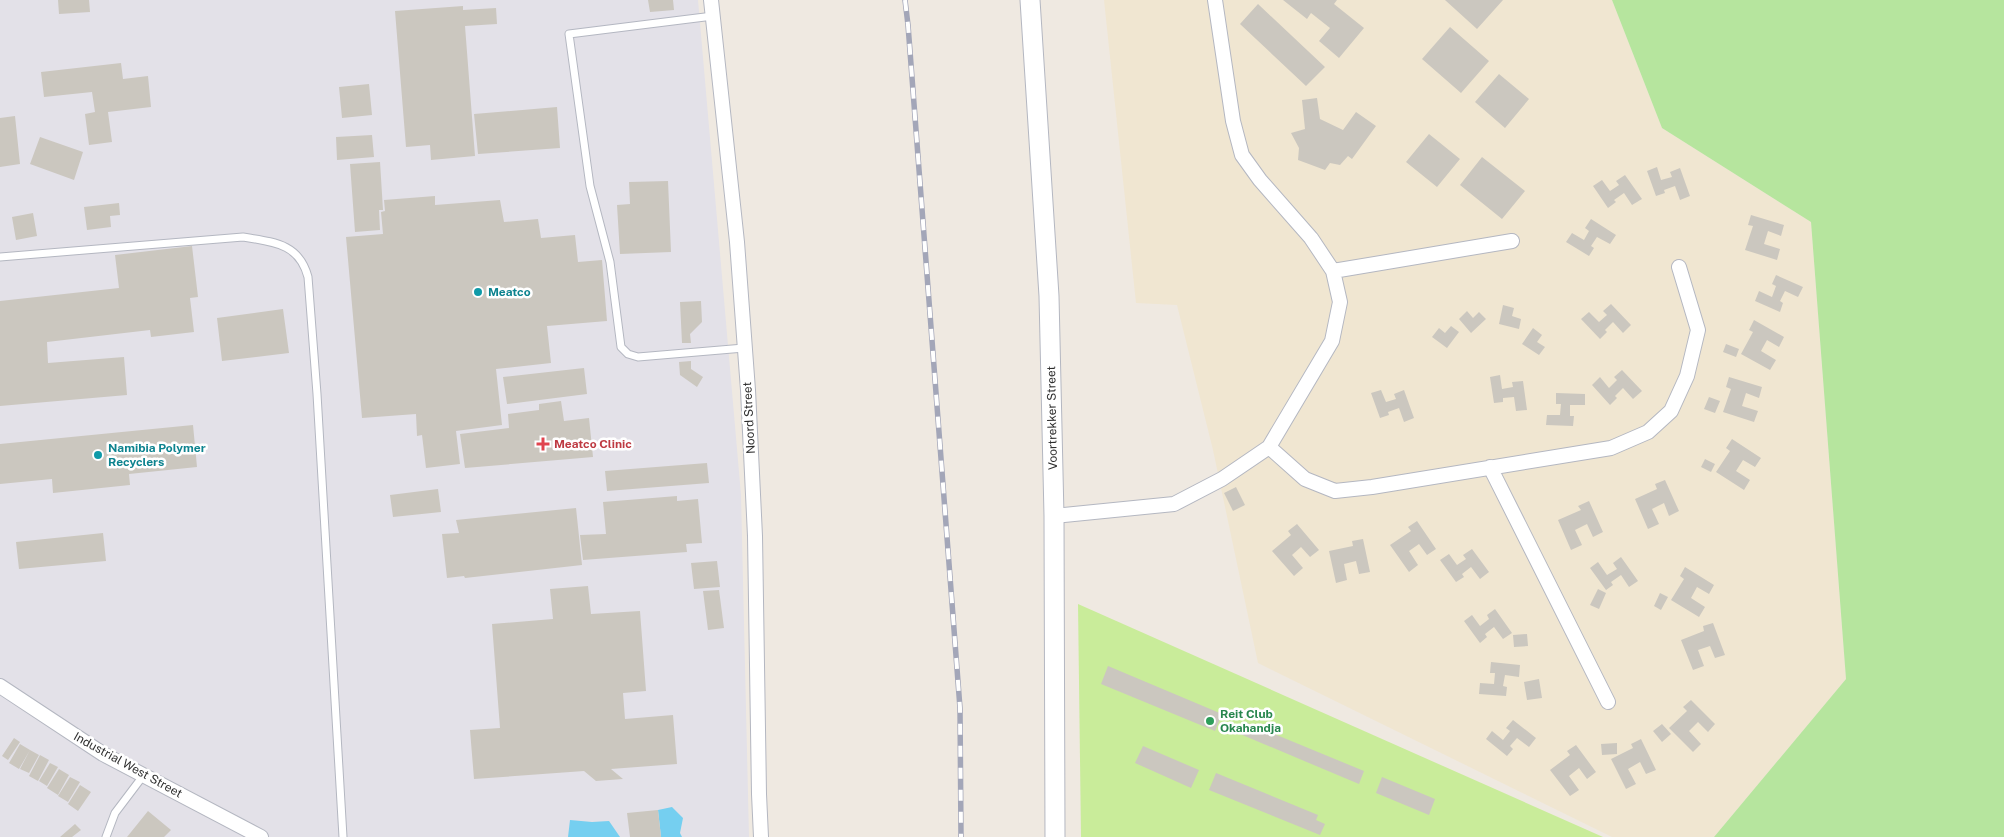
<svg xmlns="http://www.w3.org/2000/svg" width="2004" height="837" font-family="'Public Sans',sans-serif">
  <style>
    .industrial { fill: #e3e1e8 }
    .education { fill: #f0e6d1 }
    .green { fill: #b6e59e }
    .pitch { fill: #c9ec9a }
    .water { fill: #75cff0 }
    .building { fill: #cbc7bf }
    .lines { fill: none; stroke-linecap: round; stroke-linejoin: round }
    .lane-casing { stroke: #b4b7c1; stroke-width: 9 }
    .street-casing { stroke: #b4b7c1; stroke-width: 16 }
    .secondary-casing { stroke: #b4b7c1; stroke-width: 21 }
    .lane { stroke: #fff; stroke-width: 7 }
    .street { stroke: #fff; stroke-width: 14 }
    .secondary { stroke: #fff; stroke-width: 19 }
    .rail-casing { stroke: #a3a6b8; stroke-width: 5.5 }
    .rail { stroke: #fff; stroke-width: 4; stroke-dasharray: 11; stroke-linecap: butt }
    .culture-dot { fill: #0f9aa8; stroke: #fff; stroke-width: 2 }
    .health-dot { fill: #e0444e; stroke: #fff; stroke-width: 2 }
    .leisure-dot { fill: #2e9e5b; stroke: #fff; stroke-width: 2 }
    .labels { text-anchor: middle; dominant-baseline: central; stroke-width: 5; stroke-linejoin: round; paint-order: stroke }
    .culture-label { font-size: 12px; font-weight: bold; fill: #0d838f; stroke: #fff; text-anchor: start }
    .street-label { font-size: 12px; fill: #2e2e2e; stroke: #fff }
    .health-label { font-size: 12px; font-weight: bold; fill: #be3a42; stroke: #fff; text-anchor: start }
    .leisure-label { font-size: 12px; font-weight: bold; fill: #27864d; stroke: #fff; text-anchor: start }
  </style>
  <rect width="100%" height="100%" fill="#efe9e1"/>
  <path class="industrial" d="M0,0h698l43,495 8,342h-749z"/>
  <path class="education" d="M1104,0h508l50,128 149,94 35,457 -132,158h-102l-354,-174 -45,-213 -36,-145 -41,-2z"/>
  <path class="green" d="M1612,0h392v837h-290l132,-158 -35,-457 -149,-94z"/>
  <path class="pitch" d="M1078,604l525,233h-522z"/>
  <path class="water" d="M672,807l11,11 -3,15 2,4h-21l-3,-27z
    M570,820l22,2 17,-1 11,16h-52z"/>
  <path class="building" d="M58,0h31l1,12 -31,2z
    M648,0h25l1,10 -24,2z
    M1283,0h54l-3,4 30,24 -25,30 -20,-17 11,-13 -19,-15 -4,6z
    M1445,0h58l-26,29z
    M1258,4l67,63 -19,19 -66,-62z
    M463,6v4l33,-2 1,16 -32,2 10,130 -44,4 -1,-15 -24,2 -11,-136z
    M1450,27l39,34 -28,32 -39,-34z
    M121,63l2,16 25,-3 3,31 -43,5 4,30 -23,3 -4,-31 10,-2 -3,-20 -48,5 -3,-25z
    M1499,74l30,25 -24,29 -30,-26z
    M369,84l3,31 -30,3 -3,-31z
    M1317,98l3,21 23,11 13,-18 20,14 -24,33 -4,-3 -8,9 -10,-2 -5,7 -27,-10 1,-12 -8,-15 14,-4 -3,-29z
    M557,107l3,41 -82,6 -4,-40z
    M15,116l5,48 -20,3v-49z
    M1429,134l31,25 -23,28 -31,-25z
    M372,135l2,22 -37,3 -1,-23z
    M40,137l43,15 -9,28 -44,-16z
    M1482,157l43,34 -23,28 -42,-34z
    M380,162l3,48h-4l1,20 -25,2 -5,-68z
    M1657,167l4,13 11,-3 -2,-5 10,-4 10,28 -10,4 -5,-14 -11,4 1,3 -9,3 -9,-25z
    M1625,175l17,24 -10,6 -8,-12 -10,7 2,2 -8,6 -15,-22 9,-6 8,11 9,-6 -3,-4z
    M668,181l3,71 -51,2 -3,-49 13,-1 -1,-22z
    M435,196v9l65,-5 4,22 34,-3 3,19 34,-3 3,27 24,-2 5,61 -60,5 4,37 -55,6 6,56 -46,6 4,33 -34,4 -4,-33 -5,1 -1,-22 -54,4 -16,-181 37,-3 -2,-22 4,-1 -1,-11z
    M119,203l1,12 -10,1 1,11 -24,3 -3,-23z
    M33,213l4,23 -21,4 -4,-23z
    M1751,215l33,10 -3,11 -13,-5 -4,13 16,5 -3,11 -32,-10 8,-24 -5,-1z
    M1591,219l25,16 -6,9 -13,-7 -6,9 3,2 -5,8 -23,-14 6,-9 12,7 5,-9 -4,-3z
    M192,246l6,51 -8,1 4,34 -43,5 -1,-7 -103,12 1,21 76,-6 3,38 -127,11v-105l119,-13 -4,-33z
    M1776,275l27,12 -5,10 -13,-6 -5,10 3,2 -3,9 -25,-11 4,-10 13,6 4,-11 -4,-2z
    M701,301l1,21 -12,12 1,9h-9l-2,-41z
    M1611,304l20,21 -8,8 -10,-11 -8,8 2,2 -7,7 -19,-20 8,-7 10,10 8,-7 -4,-4z
    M1503,305l11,3 -2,8 9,3 -2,10 -20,-5z
    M283,309l6,44 -67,8 -5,-43z
    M1467,311l6,7 6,-6 7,7 -15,14 -12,-14z
    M1754,320l30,17 -5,10 -12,-7 -6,11 15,9 -6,10 -29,-16 12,-22 -4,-2z
    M1451,326l8,6 -12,16 -15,-11 7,-9 6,5z
    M1533,328l9,7 -5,7 8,5 -6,8 -17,-11z
    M1726,344l13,5 -3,8 -13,-5z
    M691,361v8l12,8 -6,10 -17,-12 -1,-13z
    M584,368l3,26 -80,10 -4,-27z
    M1622,370l20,21 -9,8 -10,-11 -8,8 2,2 -7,7 -18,-20 8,-8 9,11 8,-8 -3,-3z
    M1500,375l2,14 11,-2 -1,-5 11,-1 4,29 -11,1 -2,-14 -11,1v4l-9,1 -4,-26z
    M1729,377l33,10 -3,11 -13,-5 -4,13 16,5 -4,11 -31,-10 8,-23 -5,-2z
    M1381,390l5,12 10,-3 -2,-5 10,-4 10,28 -10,4 -5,-14 -11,4 1,3 -9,3 -9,-25z
    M1556,393l29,1v11h-15v11h4l-1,10 -27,-1 1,-10h13l1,-11h-5z
    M1709,397l11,4 -5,12 -11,-4z
    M561,401l3,20 25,-3 4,39 -128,11 -5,-34 49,-6 -1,-14 31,-4v-6z
    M193,425l4,42 -68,7 1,11 -77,8 -1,-14 -52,5v-40z
    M1732,439l29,19 -6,9 -12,-7 -7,11 14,9 -6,10 -28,-18 14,-21 -4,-3z
    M1705,459l10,5 -4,8 -10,-5z
    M707,463l2,20 -102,8 -2,-20z
    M1665,480l14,31 -10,5 -5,-13 -12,6 7,15 -11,5 -13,-30 22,-10 -2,-5z
    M1236,487l9,18 -12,6 -9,-18z
    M438,489l3,23 -48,5 -3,-22z
    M677,496v5l21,-2 4,44 -16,1 1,8 -104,8 -3,-25 26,-1 -3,-32z
    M1589,501l14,31 -10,5 -6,-13 -12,6 7,15 -11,5 -13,-30 23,-10 -3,-4z
    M576,508l6,57 -117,13 -1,-2 -17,2 -5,-44 17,-1 -3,-13z
    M1417,521l19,28 -9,6 -8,-11 -10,7 9,14 -9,7 -19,-27 21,-14 -3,-4z
    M1297,524l22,26 -9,7 -9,-10 -9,8 11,13 -9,8 -22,-25 19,-16 -3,-4z
    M103,533l3,28 -87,8 -3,-27z
    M1363,539l7,33 -11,2 -3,-13 -12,3 3,16 -11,3 -7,-32 24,-5 -1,-5z
    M1472,549l17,23 -9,7 -9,-12 -9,7 2,3 -8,5 -16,-22 9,-6 8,11 9,-6 -3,-4z
    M1621,557l17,24 -9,6 -8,-12 -10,7 2,3 -7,5 -16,-22 8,-6 9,13 10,-6 -4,-6z
    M717,561l3,26 -26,2 -3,-26z
    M1685,567l29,18 -5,9 -12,-7 -6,11 14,9 -6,10 -28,-17 13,-21 -4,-3z
    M588,586l3,28 49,-3 6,80 -23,2 2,26 48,-4 4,49 -66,5 12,10 -27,2 -12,-10 -110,8 -4,-49 30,-2 -8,-104 61,-5 -3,-30z
    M1598,589l8,4 -7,16 -9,-4z
    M719,590l5,38 -16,2 -5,-39z
    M1660,593l8,4 -7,13 -7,-4z
    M1495,609l17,24 -9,6 -9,-12 -9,7 2,3 -7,6 -16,-22 8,-6 8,11 9,-7 -2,-4z
    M1713,623l12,32 -10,3 -5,-12 -12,4 6,16 -11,4 -12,-30 23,-9 -1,-5z
    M1527,634l1,12 -14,1 -1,-12z
    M1491,662l29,3 -1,12 -14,-2 -2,11 4,1 -1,9 -27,-2 1,-11 14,1 1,-11h-5z
    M1108,666l114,48 -7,17 -114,-47z
    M1539,679l3,19 -15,2 -3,-18z
    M1691,700l24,24 -7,8 -10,-10 -9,9 12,13 -8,8 -24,-24 18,-17 -4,-4z
    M1513,720l23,18 -7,9 -12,-9 -7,8 3,3 -6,7 -21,-17 6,-8 11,9 7,-9 -4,-3z
    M1245,722l119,49 -5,13 -119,-50z
    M1662,724l9,10 -9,8 -9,-11z
    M14,738l6,4 -12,18 -6,-4z
    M1641,739l15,31 -10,4 -6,-12 -12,7 8,15 -10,5 -15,-30 22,-11 -2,-4z
    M1617,743v11l-15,1 -1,-11z
    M20,744l10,6 -11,19 -10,-6z
    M1576,745l20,27 -9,7 -8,-11 -10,8 10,14 -9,6 -20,-26 20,-15 -3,-4z
    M1143,746l56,24 -8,18 -56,-25z
    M30,750l9,5 -10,18 -9,-4z
    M40,755l9,5 -11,21 -9,-5z
    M50,763l8,4 -11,19 -8,-5z
    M59,769l10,6 -11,20 -11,-7z
    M1216,773l102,42 -2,5 9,4 -5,11 -111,-45z
    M70,777l10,5 -12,20 -10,-6z
    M1382,777l53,22 -6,16 -53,-22z
    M80,785l11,7 -13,19 -10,-7z
    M658,810l3,27h-31l-3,-24z
    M148,811l23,19 -7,7h-37z
    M75,824l6,6 -9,7h-12z"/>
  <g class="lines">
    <defs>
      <path id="lane" d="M713,16l-144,18 21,152 20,76 11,85 7,7 10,3 106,-9
        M0,257l243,-20c30,5 56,6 65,40l9,117 26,443
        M106,837l9,-24 28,-37"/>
      <path id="street" d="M711,0l26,242 11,148 7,146 4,258 2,43
        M1333,271l179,-30
        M1269,447l36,32 30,12 37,-4 239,-39 37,-16 23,-21 16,-35 11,-46 -19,-63
        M1490,467l118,235
        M1054,516l120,-12 48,-25 47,-32 63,-106 8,-39 -7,-31 -22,-33 -51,-58 -18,-25 -9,-34 -18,-121
        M0,686l103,68 158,83"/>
      <path id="secondary" d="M1030,0l19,296 5,220 1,321"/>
    </defs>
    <use href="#lane" class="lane-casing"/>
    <use href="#street" class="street-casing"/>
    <use href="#secondary" class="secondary-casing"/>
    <use href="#lane" class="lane"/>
    <use href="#street" class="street"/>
    <use href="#secondary" class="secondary"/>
    <defs>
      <path id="rail" d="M905,0l3,25 52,683 1,129"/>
    </defs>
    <use href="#rail" class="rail-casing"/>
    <use href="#rail" class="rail"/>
  </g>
  <g class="culture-dot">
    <circle cx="478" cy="292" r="5"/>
    <circle cx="98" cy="455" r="5"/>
  </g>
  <path class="health-dot" d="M540.5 436.5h5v5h5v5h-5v5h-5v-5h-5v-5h5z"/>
  <circle class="leisure-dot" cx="1210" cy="721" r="5"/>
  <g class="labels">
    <g class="culture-label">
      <text x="488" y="292">Meatco</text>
      <text x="108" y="448">Namibia Polymer<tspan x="108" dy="14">Recyclers</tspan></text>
    </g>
    <g class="street-label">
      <text transform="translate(749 418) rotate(-93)">Noord Street</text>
      <text transform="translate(1052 418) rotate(-91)">Voortrekker Street</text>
      <text transform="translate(128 765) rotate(29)">Industrial West Street</text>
    </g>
    <g class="health-label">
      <text x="554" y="444">Meatco Clinic</text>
    </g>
    <g class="leisure-label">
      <text x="1220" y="714">Reit Club<tspan x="1220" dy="14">Okahandja</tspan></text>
    </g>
  </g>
</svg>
